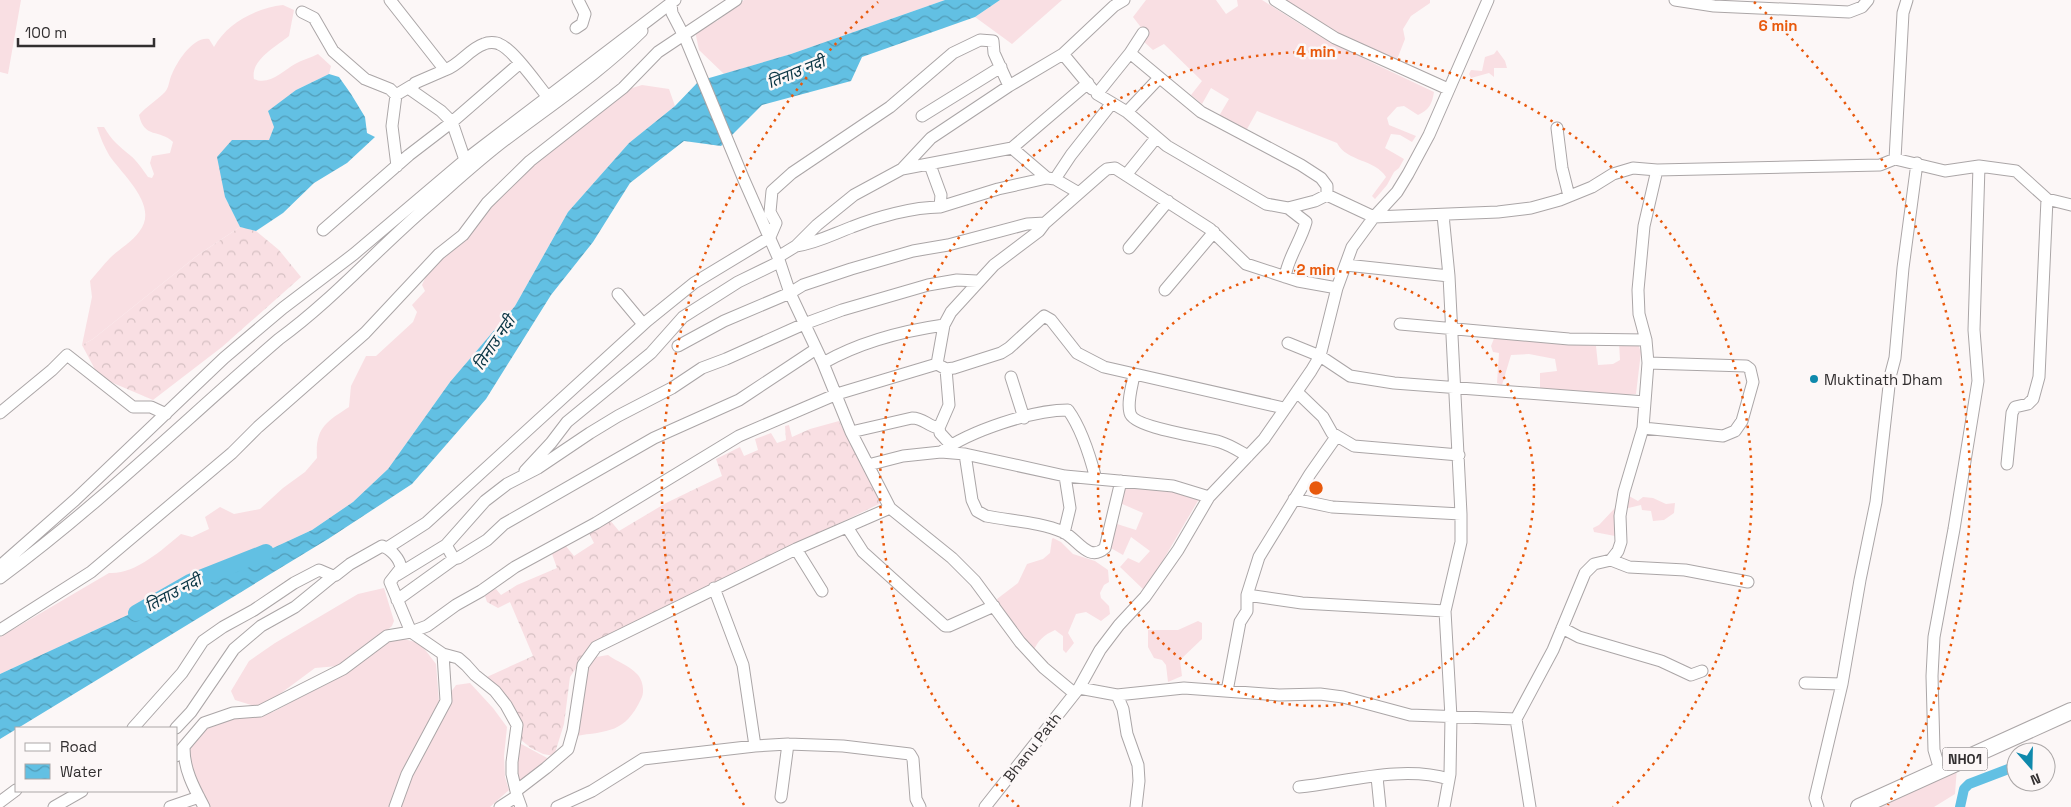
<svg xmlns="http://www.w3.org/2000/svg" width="2071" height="807" font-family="'Space Grotesk','Noto Sans Devanagari',sans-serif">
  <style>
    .grass { fill: #f9dfe3 }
    .forest { fill: url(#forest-crowns) }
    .water { fill: url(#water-waves) }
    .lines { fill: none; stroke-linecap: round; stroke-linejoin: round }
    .canal { stroke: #62c0e3; stroke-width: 10 }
    .river { stroke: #62c0e3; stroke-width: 16 }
    .minor-casing { stroke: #aba6a7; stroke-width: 13 }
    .highway-casing { stroke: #aba6a7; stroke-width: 18 }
    .minor { stroke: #fff; stroke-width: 11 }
    .highway { stroke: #fff; stroke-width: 16 }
    .ring { fill: none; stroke: #e8590c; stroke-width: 2.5; stroke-dasharray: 2.5 5 }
    .poi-dot { fill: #0f89ac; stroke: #fcf7f7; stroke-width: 2 }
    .labels { text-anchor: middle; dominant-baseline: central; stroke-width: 5; stroke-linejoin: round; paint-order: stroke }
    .shield { fill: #fcf7f7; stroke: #6f6b6c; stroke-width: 1 }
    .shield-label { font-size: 14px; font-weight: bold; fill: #322f30 }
    .poi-label { font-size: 15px; fill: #322f30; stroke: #fcf7f7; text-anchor: start }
    .street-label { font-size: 15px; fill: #322f30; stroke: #fcf7f7 }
    .water-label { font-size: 16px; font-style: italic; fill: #093544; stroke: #fcf7f7 }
    .centre { fill: #e8590c; stroke: #fcf7f7; stroke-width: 2.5 }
    .ring-label { font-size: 15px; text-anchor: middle; font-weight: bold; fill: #e8590c; stroke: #fcf7f7; stroke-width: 5; stroke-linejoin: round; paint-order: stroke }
  </style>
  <defs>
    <pattern id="forest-crowns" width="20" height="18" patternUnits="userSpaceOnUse" patternTransform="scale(1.25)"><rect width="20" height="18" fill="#f9dfe3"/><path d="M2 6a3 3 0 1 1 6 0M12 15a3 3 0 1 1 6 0" fill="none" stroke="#d6c0c3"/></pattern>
    <pattern id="water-waves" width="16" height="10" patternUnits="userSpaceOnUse" patternTransform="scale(1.25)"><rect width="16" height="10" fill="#62c0e3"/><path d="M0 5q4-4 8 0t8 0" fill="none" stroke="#519cb8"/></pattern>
  </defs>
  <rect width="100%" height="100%" fill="#fcf7f7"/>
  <path class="grass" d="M0,0h21l-13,74 -8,-2z
    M744,0h201l-154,54 -67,20 -25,-24 -4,-19 22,-10z
    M1000,0h62l-50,44 -37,-27z
    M1146,0h70l10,14 12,-8 -1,-6h25l46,29 67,35 59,28c-2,12 -5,18 -16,23l-14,-9 -7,1 -10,11 2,7 27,11 -4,6 -12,-7 -9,-1 -6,14 19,11 -5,9 -5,4 -7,13 -12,14 -3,-3 14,-19c-11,-18 -39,-15 -49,-34l-80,-32 -11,20 -27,-15 10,-17 -18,-11 -9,16 -11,-9 11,-14 -38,-37 -11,6 -11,-10 4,-6 -13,-17z
    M1276,0h154v3l-19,13 -8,13 2,10 -9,23 -38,-14z
    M283,5l11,5 -5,26c-12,10 -39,24 -35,43 15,7 29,-8 41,-15 7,-4 15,-6 23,-10l13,12 -2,8 -33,16 -22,37 -5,14 -36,-1 -8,57 15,30 -42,28 -105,84 -11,6 10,-48 -2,-16c7,-8 13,-16 20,-23 9,-9 22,-16 29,-26 21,-26 -16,-56 -30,-77 -5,-9 -9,-18 -12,-28h7c8,14 15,19 27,29 6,5 12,14 17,21l4,1 2,-4 -4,-11 2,-7 18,-3 3,-11c-13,-13 -29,-3 -34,-27 8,-9 18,-15 26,-23 4,-4 4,-12 7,-18 5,-12 21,-38 37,-35l5,8c13,-24 42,-39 69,-42z
    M1497,50l8,11 2,7h-13v9l-5,-4 -18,5 -2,-4 2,-4 11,1 3,-14 9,-3z
    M642,85l27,4 6,17 -46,37 -61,69 -53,94 -65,76 -62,87 -35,33 -41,28 -312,144v-37l109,-64c25,2 53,-23 72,-39l11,3 17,-8 -4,-12 15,-10 14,7 26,-5 23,-21 22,-16 12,-14c-2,-30 9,-36 32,-51l2,-21 15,-30h10l37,-34 4,-10 -5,-7 13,-14 -3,-6 10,-22 47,-41 10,-11 -3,-5 45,-43 65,-46 33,-28z
    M1495,336l101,10 2,19 15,-1 7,-4 -1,-17 8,3 11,-2 3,8 -5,42 -25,3 -71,-9v-15l17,-2 -2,-12 -26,-5 -18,1 -9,30 -5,-2 2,-30 -6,-1 -2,-6z
    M1124,485l57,7 18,7 -54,92 -25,-24 8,-9 11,5 11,-12 -19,-14 -8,18 -14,-8 8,-23 19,6 7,-17 -23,-10z
    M1629,496l9,5 5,-4 10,1 13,6 9,-1 -1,10 -10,7 -11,1 -2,-10 -9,-1 -1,-5 -17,4z
    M1615,508l2,16 -2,12 -21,-4 -1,-4 6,-3z
    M1053,538l8,4 12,12 22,7 13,9 1,12 -5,3 -4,8 1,5 8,8 1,8 -9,7 -15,-9 -10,2 -8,19 6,10 -8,10 -3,-3v-14l-8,-6c-11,5 -17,10 -22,22l-32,-39 -4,-14 21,-16 9,-19 16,-5 7,-6 2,-14z
    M384,588l10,33 -2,5 -24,21 -30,19 -23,2 -54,40 -26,-8 -4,-9 18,-30 26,-18 83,-49z
    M1198,621l4,2v16l-22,21 2,16 -14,6 -2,-17 -4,-5 -8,-2 -6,-11v-17h30z
    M395,637l25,6 16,21 3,37 -49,106h-183l-21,-54 21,-27 17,-6 49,-8 63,-35z
    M608,655c8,6 22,11 29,19 6,6 8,18 4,25 -16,34 -33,32 -66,37l1,-52 20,-27z
    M470,683l23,25 14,19 -3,29 1,21 4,13 -19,17h-92l43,-101 15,-21z
    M512,739l37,20 -36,30z
    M1957,767l-2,27 -21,13h-66z"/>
  <path class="forest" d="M240,227l16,4 23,19 22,27 -79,70 -69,53 -54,-23 -17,-32 11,-6 105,-84z
    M839,421l42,82 -288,140 -23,34 -6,47 -10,32 -11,-2 -12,-6 -15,-12 -11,-25 -27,-30 55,-25 -23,-54 -12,6 -11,-6 -3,-9 12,-4 5,6 16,-10 40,-17 -5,-14 13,-9 9,11 20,-13 -5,-10 20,-14 10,12 47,-28 56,-27 -6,-17 24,-12 4,9 14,-6 -3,-11 16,-6 6,10 9,-3 -1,-14 4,-1 3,12 18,-8z"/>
  <path class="water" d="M945,0h55l-25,17 -113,40 -11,24 -89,24 -41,41 -37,-5 -54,42 -37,59 -42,53 -65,104 -74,85 -84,55 -328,200v-65l312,-144 41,-28 35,-33 62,-87 65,-76 53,-94 61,-69 46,-37 24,-25 92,-27z
    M329,74l10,3 12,17 14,23 2,16 8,4 -28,26 -33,20 -31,30 -27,18 -16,-4 -15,-30 -8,-40 15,-17h37l5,-13 -6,-16 28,-21z"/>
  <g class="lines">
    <path class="canal" d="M1960,807l4,-18 5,-5 42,-16"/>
    <path class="river" d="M136,613l54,-31 76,-30"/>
    <defs>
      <path id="minor" d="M390,0l55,70 -30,13 -4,7 30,21 11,11 13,38
        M1275,0l60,38 113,51
        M1675,0l39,6 135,6 13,-5 6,-7
        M671,4l1,9 14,27 58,140 34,77 12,36 33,70 28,69 39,76 62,50 23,23 45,61 24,26 30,25
        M302,12l12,6 19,33 32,28 25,10 6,6
        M576,28l6,-4 3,-10 -7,-14
        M1143,33l-13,20 71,59 100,53 20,13 6,8v9l47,22 124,-5 33,-4 29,-8 32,-13 21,-13 20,-6 24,2 223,-5 15,-6 8,-146 4,-13
        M1130,53l-33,41 30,18 40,34 99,58 22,4 27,-7 12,-6
        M1063,54l29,35
        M445,70c15,-5 24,-21 39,-26 4,-2 12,-2 15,0 14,5 38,40 48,52
        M1127,112l32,-34
        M922,116l79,-49
        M1557,128l5,40 7,28
        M1012,148l76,-65
        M1895,159l50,12 34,-5 37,5 31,28 24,6
        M397,166l-5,-40 4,-31 15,-9
        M902,169l110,-21 35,30
        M1126,175l30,-37
        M1055,179l24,14
        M940,207l58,-18 49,-11 8,1 16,-24 41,-52
        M1443,215l6,61 12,238v28l-16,69 6,106 -1,57 -6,33
        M323,230l86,-75 43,-33 68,-59
        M796,246c21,-3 37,-12 56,-19 25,-10 61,-20 88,-20l1,-12 -11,-30
        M1129,248l39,-47
        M778,257l18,-11 21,-21 37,-30 48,-26 29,-31 78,-52 54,-32 51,-48 10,-6
        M1346,265l103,11
        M1285,277c3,-20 16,-36 21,-55l-18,-14
        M1165,290l49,-58
        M618,294l25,30
        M1400,324l169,15 77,1
        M1288,343l32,13 30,20 44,7 251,19
        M678,346l46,-25 66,-28 13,-8 48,-16 62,-18 35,-6 79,-21 18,-1 58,-51 4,-3 8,-1 95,61 36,35 52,17 39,7
        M816,349l-77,51 -85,38 -150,86 -17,16 -29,18 -4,1 -8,-14 39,-44 22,-17 31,-16 52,-35 28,-17 54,-28 30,-20 24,-9 78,-35 38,-14 86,-25 29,-5 20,1
        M823,363c37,-21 79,-32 121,-38
        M937,364l7,-39 7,-13 43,-47 45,-34 6,-8
        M946,369l3,36 -10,23 1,5 11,12
        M1134,375c-2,11 -7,27 -4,38 3,15 74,24 90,29 10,3 19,9 28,14
        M1011,377l13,41
        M1297,392l26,25 9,16 22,13 105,9
        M0,413l52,-43 15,-15 66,52h18l15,7
        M1643,428l80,8 12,-5 7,-10 11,-39 -3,-13 -4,-3 -98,-3
        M851,432l61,-14c12,0 15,8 27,10
        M941,452c29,-21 91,-42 127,-42 14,19 22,46 28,69
        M965,454l7,46 5,11 9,5c25,5 54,6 77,16 14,6 25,31 42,16l16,-67
        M2007,464l5,-51 3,-6 13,-3 5,-5 6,-22 8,-178
        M868,465l35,-9 38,-4 24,2 100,22 108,10 36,11
        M525,471l26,-28 16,-21 84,-69 32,-36 55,-35 41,-20
        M1294,499l38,8 129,7
        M847,527l16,25 82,74h4l45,-20
        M1064,533l6,-25 -5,-32
        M387,548l39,-25 221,-202 47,-38 76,-46 6,-14 -6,-11 2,-21 20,-18 98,-66 63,-54 27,-13 13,1 1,12 15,33
        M796,549l26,42
        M1611,560l18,7 56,3 63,12
        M0,566l75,-66 149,-142 59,-50 71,-54 111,-94 210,-160
        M397,575l49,-30
        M0,578c99,-73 186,-159 279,-239 55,-40 100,-92 152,-136 25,-22 51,-46 78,-66 45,-34 93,-66 133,-106
        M714,588l29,77 12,81
        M1247,595l55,8 143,8
        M397,600l57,-41
        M1562,628l17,9 82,24 30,14 11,-4
        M0,630l91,-58 141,-119 26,-26 107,-94 74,-79 24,-19 24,-32 43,-42 93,-73 35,-36 78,-52
        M443,654l15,4 8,7 9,10 20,16 11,14 11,20 -5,37v12l4,17
        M1805,683l37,1
        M1079,688l38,7 67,-7 95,7 41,-1 23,3 67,18 106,4
        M1227,691l13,-69 7,-11v-16l12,-38 51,-83 26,-37
        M1117,695l6,14 4,25 11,31 1,16 -3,26
        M133,728l49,-55 21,-32 20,-14 31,-17 40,-27 25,-13 14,6 3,-1 14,-11 32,-18c9,3 18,13 19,22l-11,14 21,50 32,22 3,47 -39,73 -12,33
        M176,728l15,-16 43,-63 27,-23 34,-19 38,-31
        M184,748c0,22 10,40 20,59
        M176,756l28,-33 29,-10 27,-2 83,-42 44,-33 24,-4 16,-6 29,-21 25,-14 34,-24 81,-44 143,-87 98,-42 100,-30 9,5 8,-1 47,-15 8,-5 35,-32 7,4 26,33 27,14 180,41
        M1940,770l-6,-20 -2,-74 2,-39 20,-108 24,-148 -4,-51 5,-164
        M1377,777l3,30
        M1299,787c48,-5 103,-22 150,-8
        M517,796l-1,-5 30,-23 22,-19 5,-18 10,-66 13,-18 200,-98 94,-41
        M781,797l7,-53
        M0,802l16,-12
        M54,807l28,-16
        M170,807l29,-10
        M500,807l17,-11 4,11
        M557,807l35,-16 51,-32 112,-13 33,-2 55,2 67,8 3,5 3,40 4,8
        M985,807l94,-119 21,-38 19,-25 26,-28 33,-47 31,-53 55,-58 47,-68 9,-15 17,-68 15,-41 22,-30 23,-25 11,-18 21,-39 59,-135
        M1530,807l-14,-88 37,-69 32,-77 9,-9 17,-4 7,-9 3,-9 -1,-26 4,-24 19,-64 5,-65 -2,-23 -7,-26 -1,-24 6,-64 13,-56
        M1818,807l-3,-9 27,-114 18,-104 16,-78 14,-125 5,-19 8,-90 14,-105"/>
      <path id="highway" d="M1859,807l212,-96"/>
    </defs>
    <use href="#minor" class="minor-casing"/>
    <use href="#highway" class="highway-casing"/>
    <use href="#minor" class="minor"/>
    <use href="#highway" class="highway"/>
  </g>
  <g class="ring">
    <circle cx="1316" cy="488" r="218"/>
    <path d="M1019 807A436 436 0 1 1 1613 807"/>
    <path d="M744 805A654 654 0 0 1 878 2M1754 2A654 654 0 0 1 1888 805"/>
  </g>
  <circle class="poi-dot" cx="1814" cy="379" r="5"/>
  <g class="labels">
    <rect class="shield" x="1942.5" y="747.5" width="45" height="23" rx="4"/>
    <g class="shield-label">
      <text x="1965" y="759">NH01</text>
    </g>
    <g class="poi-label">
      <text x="1824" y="379">Muktinath Dham</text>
    </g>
    <g class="street-label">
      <text transform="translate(1032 747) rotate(-52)">Bhanu Path</text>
    </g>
    <g class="water-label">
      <text transform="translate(796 72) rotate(-22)">तिनाउ नदी</text>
      <text transform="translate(494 343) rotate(-56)">तिनाउ नदी</text>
      <text transform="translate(173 593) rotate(-28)">तिनाउ नदी</text>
    </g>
  </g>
  <circle cx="1316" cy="488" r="8" class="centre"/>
  <g class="ring-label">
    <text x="1778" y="31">6 min</text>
    <text x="1316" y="57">4 min</text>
    <text x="1316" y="275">2 min</text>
  </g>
  <rect x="15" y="727" width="162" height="65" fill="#fcf7f7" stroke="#aba7a7"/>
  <rect x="25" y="743" width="25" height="8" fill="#ffffff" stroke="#aba7a7"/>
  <text x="60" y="752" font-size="15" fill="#322f30">Road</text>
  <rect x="25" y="764" width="25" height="15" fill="url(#water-waves)" stroke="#aba7a7"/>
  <text x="60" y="777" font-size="15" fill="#322f30">Water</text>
  <g transform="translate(2031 767) rotate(160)"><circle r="24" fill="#fcf7f7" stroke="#aba7a7"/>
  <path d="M0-4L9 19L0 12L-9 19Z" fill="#0f89ac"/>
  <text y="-8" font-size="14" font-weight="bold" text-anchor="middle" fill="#322f30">N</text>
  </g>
  <path d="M18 38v8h136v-8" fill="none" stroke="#322f30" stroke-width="2.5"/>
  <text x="25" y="38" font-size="15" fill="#322f30" stroke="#fcf7f7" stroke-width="4" paint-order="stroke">100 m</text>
</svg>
